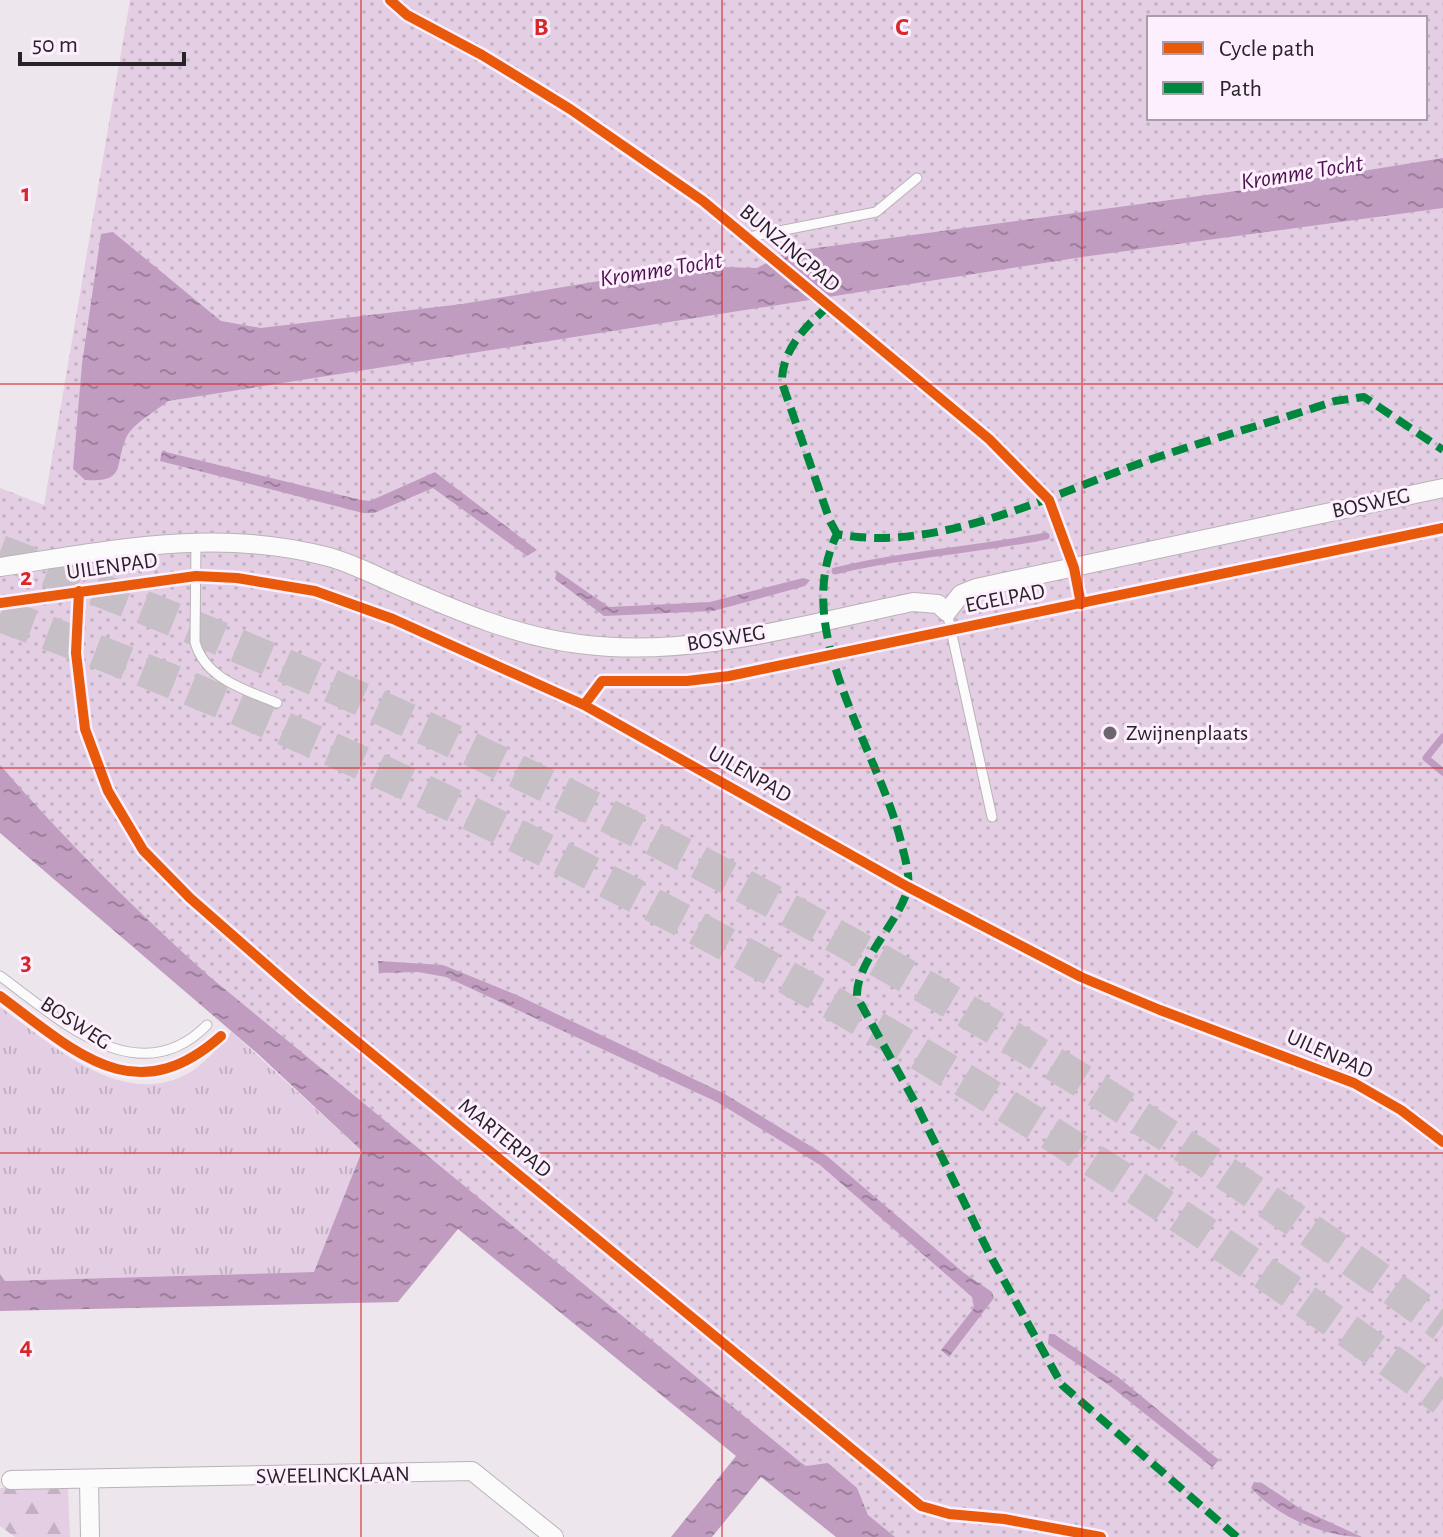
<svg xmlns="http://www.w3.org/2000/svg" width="1443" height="1537" font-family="'Alegreya Sans',sans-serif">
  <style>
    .grass { fill: url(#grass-tufts) }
    .forest { fill: url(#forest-firs) }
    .park { fill: url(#park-dots); fill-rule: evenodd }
    .water { fill: url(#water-ripples) }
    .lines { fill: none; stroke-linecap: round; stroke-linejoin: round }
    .stream { stroke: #c09cc0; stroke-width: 7 }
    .motorway-tunnel { stroke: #c6bfc6; stroke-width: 34; stroke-dasharray: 34 17; stroke-linecap: butt }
    .service-casing { stroke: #b9b3b8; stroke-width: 11 }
    .minor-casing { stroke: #b9b3b8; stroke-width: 20 }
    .service { stroke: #fcfbfc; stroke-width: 9 }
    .minor { stroke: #fcfbfc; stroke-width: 18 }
    .quiet { stroke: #00873e; stroke-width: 8; stroke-dasharray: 16 8; stroke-linecap: butt }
    .cycleway-casing { stroke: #feeffe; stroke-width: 15 }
    .cycleway { stroke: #e8590c; stroke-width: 10 }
    .grid { fill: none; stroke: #d62828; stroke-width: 2; stroke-opacity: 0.55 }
    .poi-dot { fill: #6d676d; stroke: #feeffe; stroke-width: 3 }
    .labels { text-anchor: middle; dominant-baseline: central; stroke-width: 6; stroke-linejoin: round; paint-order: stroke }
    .street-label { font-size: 22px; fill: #282328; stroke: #feeffe }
    .poi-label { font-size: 22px; fill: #282328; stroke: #feeffe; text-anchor: start }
    .water-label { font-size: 24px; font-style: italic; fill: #4e1150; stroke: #feeffe }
    .grid-label { font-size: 26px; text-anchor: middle; font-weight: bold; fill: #d62828; stroke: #feeffe; stroke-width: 6; stroke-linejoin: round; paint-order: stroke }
  </style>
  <defs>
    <pattern id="grass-tufts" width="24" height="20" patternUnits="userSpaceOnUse" patternTransform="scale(2)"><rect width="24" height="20" fill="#e3cee3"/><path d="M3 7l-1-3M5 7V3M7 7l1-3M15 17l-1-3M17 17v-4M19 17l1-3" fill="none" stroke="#c3b1c3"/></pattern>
    <pattern id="forest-firs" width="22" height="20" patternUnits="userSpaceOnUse" patternTransform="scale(2)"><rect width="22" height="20" fill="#e3cee3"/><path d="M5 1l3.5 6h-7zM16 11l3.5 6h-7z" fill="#c3b1c3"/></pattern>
    <pattern id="park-dots" width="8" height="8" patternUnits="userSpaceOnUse" patternTransform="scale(2)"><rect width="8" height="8" fill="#e3cee3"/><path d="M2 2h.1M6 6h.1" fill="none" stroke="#c3b1c3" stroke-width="1.8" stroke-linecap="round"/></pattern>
    <pattern id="water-ripples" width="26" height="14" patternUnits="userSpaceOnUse" patternTransform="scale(2)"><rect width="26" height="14" fill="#c09cc0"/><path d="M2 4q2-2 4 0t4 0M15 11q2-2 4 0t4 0" fill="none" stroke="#9c7f9c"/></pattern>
  </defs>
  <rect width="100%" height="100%" fill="#eee6ed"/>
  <path class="grass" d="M0,1007c51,36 120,103 187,67 17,-9 32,-28 45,-42l130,119 -47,121 -311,9 -4,-7z"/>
  <path class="forest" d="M68,1487l2,50h-55l-15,-11v-38z"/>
  <path class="park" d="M130,0h1313v1537h-568l-875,-729v-320l44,17zM1149,18h276v100h-276z"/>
  <path class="water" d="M1443,158v50l-361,49 -914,144c-12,10 -36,23 -42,37 -12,27 1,45 -41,42l-12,-11 9,-105 19,-130 12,-2 108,89 40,7 201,-24 227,-38 68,2 30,-16 15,-2 456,-62z
    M162,451l199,49 9,1 65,-29 102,78 -10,6 -94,-68 -59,25h-11l-203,-52z
    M557,571l52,36 101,-5 93,-24 7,2 -5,6 -92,25 -109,5 -49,-37z
    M0,765c66,76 135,145 210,212l590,485 6,4 22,-3 29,25 11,27 27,22h-59l-75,-60 -49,60h-41l65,-81 -278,-227 -60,73 -398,9v-37l5,7 309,-9 48,-121 -104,-97 -258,-221z
    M378,961l65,4 76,31 204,97 104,63 137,117 28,19 2,6 -45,59 -8,-7 33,-42 -2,-11 -152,-132 -103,-63 -271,-125 -28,-5 -39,1z
    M1049,1334h5l64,43 101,83 -7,7 -102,-81 -62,-42z
    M1254,1482l8,1 39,26 61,28c-37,0 -86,-21 -111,-49z"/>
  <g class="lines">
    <path class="stream" d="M835,571c69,-17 141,-21 211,-35
      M1443,737l-17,21 17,14"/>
    <path class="motorway-tunnel" d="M0,552c513,190 1001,449 1443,773
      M0,615c517,189 999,460 1443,784"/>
    <defs>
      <path id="service" d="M749,237l127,-25 41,-34
        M196,541l-1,101c10,37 51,48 82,61
        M947,612l45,205
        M0,976c59,43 138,119 207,49"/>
      <path id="minor" d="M0,567c111,-17 218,-40 329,-10 25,7 49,20 73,30 58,25 114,49 177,57 112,15 226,-20 334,-42l25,2 9,8 14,-18 15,-6 467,-100
        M11,1480l461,-9 82,66
        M89,1480l1,57"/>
    </defs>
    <use href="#service" class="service-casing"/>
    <use href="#minor" class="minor-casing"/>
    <use href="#service" class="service"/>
    <use href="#minor" class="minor"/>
    <path class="quiet" d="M829,306c-23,19 -48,45 -47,77l48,138 7,13
      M1237,1537l-175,-152 -71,-128 -75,-153 -59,-107c-2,-34 43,-76 51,-109 2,-11 -3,-31 -6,-42 -22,-97 -113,-212 -65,-312 101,20 218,-41 312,-74 61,-21 124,-38 186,-59l29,-4 79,53"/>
    <defs>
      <path id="cycleway" d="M390,0l17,15 75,40 88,54 133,92 286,238 60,61 25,68 7,36
        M79,591l-3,62 9,76 23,62 35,59 47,48 114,100 617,508 28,8 55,5 97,18
        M0,603l196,-27 41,2 78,13 78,28 191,86 324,182 173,90 79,33 194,73 47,27 42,32
        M584,705l18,-24h85l42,-5 714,-148
        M0,996c75,55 134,117 221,40"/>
    </defs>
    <use href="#cycleway" class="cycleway-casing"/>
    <use href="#cycleway" class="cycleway"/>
  </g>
  <path class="grid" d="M361,0v1537M722,0v1537M1082,0v1537M0,384h1443M0,768h1443M0,1153h1443"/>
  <circle class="poi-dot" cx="1110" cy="733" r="8"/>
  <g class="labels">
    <g class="street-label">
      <text transform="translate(790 248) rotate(40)">BUNZINGPAD</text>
      <text transform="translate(1371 503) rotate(-12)">BOSWEG</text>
      <text transform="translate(112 566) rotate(-8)">UILENPAD</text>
      <text transform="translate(1005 598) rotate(-11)">EGELPAD</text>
      <text transform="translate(726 638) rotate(-9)">BOSWEG</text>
      <text transform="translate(750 774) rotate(30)">UILENPAD</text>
      <text transform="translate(76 1023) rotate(33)">BOSWEG</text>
      <text transform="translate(1330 1054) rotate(24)">UILENPAD</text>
      <text transform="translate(505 1138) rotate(39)">MARTERPAD</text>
      <text transform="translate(333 1475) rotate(-1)">SWEELINCKLAAN</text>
    </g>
    <g class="poi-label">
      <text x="1126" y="733">Zwijnenplaats</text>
    </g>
    <g class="water-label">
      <text transform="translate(1302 173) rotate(-9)">Kromme Tocht</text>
      <text transform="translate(661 270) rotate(-9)">Kromme Tocht</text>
    </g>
  </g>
  <g class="grid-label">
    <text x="541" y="35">B</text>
    <text x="902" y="35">C</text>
    <text x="26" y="201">1</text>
    <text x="26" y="585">2</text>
    <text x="26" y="970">3</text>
    <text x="26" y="1354">4</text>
  </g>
  <rect x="1147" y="16" width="280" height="104" fill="#feeffe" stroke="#a89da8" stroke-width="2"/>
  <rect x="1163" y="42" width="40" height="12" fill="#e8590c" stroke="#a89da8" stroke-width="2"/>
  <text x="1219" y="56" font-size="24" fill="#282328">Cycle path</text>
  <rect x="1163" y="82" width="40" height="12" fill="#00873e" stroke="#a89da8" stroke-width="2"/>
  <text x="1219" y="96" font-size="24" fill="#282328">Path</text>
  <path d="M20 52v12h164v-12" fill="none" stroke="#282328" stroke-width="4"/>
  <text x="32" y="52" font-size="24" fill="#282328" stroke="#feeffe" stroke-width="6" paint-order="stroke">50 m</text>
</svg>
